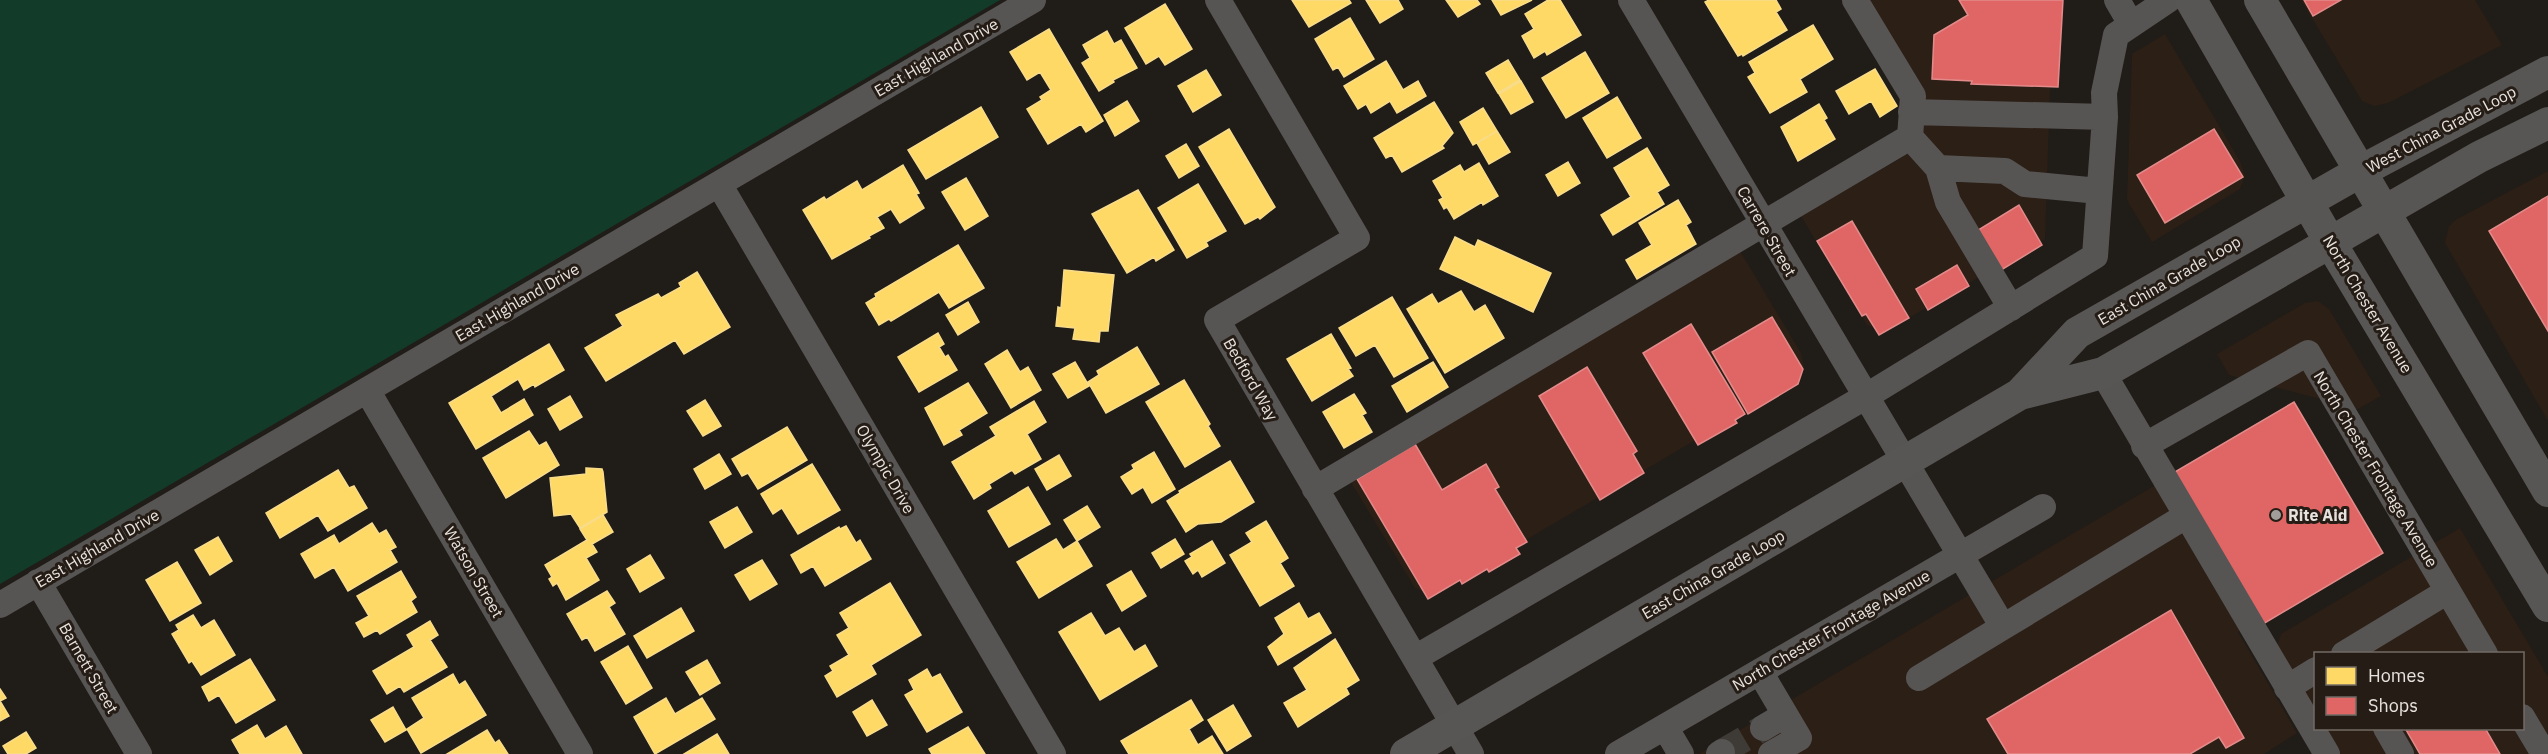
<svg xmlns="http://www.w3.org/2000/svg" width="2548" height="754" font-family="'IBM Plex Sans',sans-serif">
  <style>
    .built { fill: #2c1f16 }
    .green { fill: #133b2a }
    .homes { fill: #ffd966; stroke: #f8dc8a; stroke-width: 1.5 }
    .shops { fill: #e06666; stroke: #e28b8a; stroke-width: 1.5 }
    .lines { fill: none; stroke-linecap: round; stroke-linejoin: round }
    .minor-tunnel { stroke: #3e3a36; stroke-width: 26; stroke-dasharray: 26 13; stroke-linecap: butt }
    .minor { stroke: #575554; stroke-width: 26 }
    .major { stroke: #585654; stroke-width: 32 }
    .poi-dot { fill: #a29d99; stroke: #241c15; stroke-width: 2 }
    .labels { text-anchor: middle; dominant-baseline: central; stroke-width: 6; stroke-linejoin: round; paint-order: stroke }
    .street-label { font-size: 16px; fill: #e8e2de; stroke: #241c15 }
    .poi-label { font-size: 16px; font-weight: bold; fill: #e8e2de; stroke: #241c15; text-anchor: start }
  </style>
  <rect width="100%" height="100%" fill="#201c18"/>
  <path class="built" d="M1869,0h184l-8,239 -152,88 -13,3 -13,-5 -66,-109 100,-58 8,-89z
    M2301,0h174l27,45 -114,58 -14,3 -12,-5z
    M2165,34l76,129 4,13 -5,13 -88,53 -25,-42 5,-146z
    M2548,171v250l-103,-178 4,-17 8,-7z
    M1740,251l61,102 3,14 -5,12 -358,211 -13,3 -13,-5 -66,-109z
    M2318,301l11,8 52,87 -23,13 -129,-34 -12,-21 88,-51z
    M2193,463l183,87 -138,82 59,101 -33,21h-565z
    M2460,528l88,149v77h-211l-15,-25 200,-1v-74h-206l-1,63 -39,-67 5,-16z"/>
  <path class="green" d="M0,0h1000l-1000,584z"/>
  <path class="homes" d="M1292,0h57l2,3 -42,24z
    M1366,0h32l5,9 -23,14z
    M1446,0h31l3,4 -22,13z
    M1492,0h40l-31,15z
    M1548,0h12l21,35 -34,20 -2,-4 -11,7 -12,-22 12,-7 -9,-15z
    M1709,0h67l5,9 -5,3 11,18 -44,26 -1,-2 -4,2 -33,-54z
    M1165,4l27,45 -27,16 -6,-9 -13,8 -21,-36z
    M1350,18l24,41 -30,18 -6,-10 -5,3 -18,-31z
    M1813,25l20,34 -33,20 7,13 -37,21 -22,-36 7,-4 -6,-11z
    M1049,29l54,92 -17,11 -5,-8 -33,20 -21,-35 15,-9 -2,-3 11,-7 -11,-18 -13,8 -17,-28z
    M1107,31l7,13 7,-4 16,28 -24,12 1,2 -15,9 -17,-28 8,-5 -7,-13z
    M1585,52l24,41 -43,25 -24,-40z
    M1508,60l12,20 -22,13 -12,-20z
    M1386,61l17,29 15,-9 8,15 -29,17 -7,-12 -19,12 -5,-9 -8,5 -14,-23z
    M1875,69l22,37 -17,11 -9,-16 -22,13 -13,-23z
    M1206,70l15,25 -28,17 -15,-26z
    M1521,81l12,21 -22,12 -12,-20z
    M1617,97l24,41 -34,20 -24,-40z
    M1127,101l12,20 -24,15 -11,-21z
    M1434,102l19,31 -11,13 2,2 -42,24 -10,-17 -6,3 -12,-20z
    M1819,104l8,14 -3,2 11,19 -37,22 -17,-34z
    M981,107l17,30 -72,42 -18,-29z
    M1483,108l14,23 -24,14 -13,-23z
    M1229,129l46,78 -15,12 -2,-2 -13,7 -46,-77z
    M1497,131l13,21 -21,12 -12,-21z
    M1186,144l13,22 -20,12 -13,-22z
    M1647,148l22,37 -12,7 7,12 -51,31 -12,-20 30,-18 -17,-29z
    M1568,162l12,21 -22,13 -12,-21z
    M1479,163l19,33 -15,9 -1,-3 -28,17 -7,-12 -3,2 -5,-9 4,-2 -10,-17 27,-16 4,7z
    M903,165l16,28 -3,1 8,14 -24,15 -9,-14 -14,8 7,11 -15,8 1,2 -38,21 -29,-49 21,-13 2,3 31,-19 5,9z
    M966,178l22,38 -23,14 -23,-38z
    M1198,184l28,47 -20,11 2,4 -21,12 -29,-50z
    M1138,190l36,60 -18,11 -2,-4 -27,16 -35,-59z
    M1678,200l13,22 -5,3 10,19 -59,35 -11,-19 26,-15 -13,-22z
    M1455,237l20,10 3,-7 73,33 -18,39 -93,-43z
    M958,245l26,43 -35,20 -10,-16 -48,29 -2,-2 -10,6 -13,-22 10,-6 -1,-3z
    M1064,270l50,5 -6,56h-8l-1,11 -26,-3 2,-11 -19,-2 2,-19 3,1z
    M697,272l33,55 -46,27 -9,-14 -69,41 -21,-33 38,-22 -7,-11 42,-21 3,4 20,-11 -2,-4z
    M1461,291l13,21 11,-7 19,33 -59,35 -38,-64 25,-15 6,10z
    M1392,297l36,61 -34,19 -19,-32 -19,11 -17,-28z
    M968,302l11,20 -21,13 -12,-20z
    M938,333l6,11 -5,3 6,10 3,-2 9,15 -38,22 -21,-35z
    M1331,334l20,34 -3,1 5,7 -41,25 -25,-42z
    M549,344l15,26 -29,17 -1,-3 -10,6 -6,-11 -27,17 10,17 23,-14 9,16 -57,34 -27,-46z
    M1137,347l22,37 -53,29 -18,-31 11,-7 -2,-4z
    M1007,350l13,22 8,-5 13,23 -30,18 -26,-44z
    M1075,362l14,24 -21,12 -15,-24z
    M1433,362l15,25 -41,25 -15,-26z
    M1184,380l26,44 -2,2 12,20 -35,21 -39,-65z
    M968,383l19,30 -28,17 3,5 -18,10 -19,-37z
    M1354,394l12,19 -4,2 10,17 -28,16 -21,-36z
    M570,396l12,21 -22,13 -12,-21z
    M705,400l16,26 -18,10 -16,-25z
    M1034,401l12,21 -19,12 14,25 -26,15 -3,-4 -23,14 2,4 -17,11 -22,-37 44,-26 -6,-9z
    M787,427l20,33 -49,29 -10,-16 -6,3 -10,-17z
    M529,431l10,15 7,-4 13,23 -53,33 -23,-40z
    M1154,452l21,37 -23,14 -9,-16 -11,7 -11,-17 13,-8 -2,-4z
    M719,454l12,20 -26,15 -11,-20z
    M1059,455l12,21 -24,14 -12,-21z
    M1230,461l24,41 -33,20 -23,2 -12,8 -19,-31 13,-8 -1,-2z
    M812,464l28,46 -42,24 -16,-26 -9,6 -12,-20z
    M586,468l16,1 1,3 4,40 -27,16 -9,-14 -17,2 -4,-38 36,-4z
    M338,470l11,18 5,-2 13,22 -39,23 -10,-16 -38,23 -14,-25z
    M1028,487l22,37 -41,23 -21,-36z
    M1087,506l13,21 -23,14 -13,-21z
    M737,507l15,25 -27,16 -15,-26z
    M603,515l10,17 -21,12 5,8 -11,6 13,22 -33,20 -9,-17 -4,3 -4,-7 3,-2 -7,-12 42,-25 -7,-11z
    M1266,521l22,37 -8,5 14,23 -34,20 -30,-51 22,-13 -6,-9z
    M372,523l7,11 7,-4 10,17 -6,3 7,12 -49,29 -14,-24 -19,11 -14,-24 33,-19 5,9z
    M846,526l10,17 4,-3 11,19 -46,27 -12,-20 -12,7 -10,-18 48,-28 1,2z
    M218,537l14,24 -22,14 -15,-25z
    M1056,539l7,11 14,-9 15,25 -53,32 -22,-36z
    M1175,539l9,15 -23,14 -9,-15z
    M1212,541l13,22 -23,14 -4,-7 -5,4 -8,-13 7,-4 -2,-3z
    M650,555l14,23 -24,14 -13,-23z
    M762,560l15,24 -27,16 -15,-25z
    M177,562l24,41 -31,18 -24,-41z
    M401,571l15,26 -5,4 6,11 -37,22 -3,-4 -13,7 -8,-14 13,-7 -12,-20z
    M1131,571l15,25 -24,15 -15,-26z
    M890,583l31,52 -50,30 5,9 -39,23 -12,-21 8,-5 -3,-5 19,-11 -12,-20 12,-7 -9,-15z
    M607,591l8,12 -6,4 16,27 -30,17 -8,-14 -5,3 -15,-26z
    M1299,603l9,16 11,-6 12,20 -53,32 -10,-18 16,-13 -9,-16z
    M681,608l13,23 -47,27 -13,-22z
    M1091,613l14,23 14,-8 15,24 11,-7 12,21 -57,34 -41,-68z
    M193,615l8,13 13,-8 21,35 -34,20 -9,-14 -3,2 -17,-29 7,-4 -3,-5z
    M430,621l8,14 -8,5 17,27 -43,25 -4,-6 -13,8 -14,-23 41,-24 -7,-12z
    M1335,639l24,41 -13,8 3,6 -51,33 -14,-24 23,-13 -13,-22z
    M628,646l24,42 -26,16 -25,-42z
    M250,659l25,41 -39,23 -17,-28 -10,6 -7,-14z
    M707,660l13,23 -20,12 -14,-23z
    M927,669l5,9 8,-4 22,38 -35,20 -22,-37 9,-5 -5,-10z
    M453,674l6,11 6,-4 21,34 -65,38 -14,-24 17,-11 -12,-20z
    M0,689l6,9 -6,3 9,15 -9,5z
    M666,698l9,16 27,-16 13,21 -60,35 -21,-37z
    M872,700l15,25 -20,11 -14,-24z
    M1191,700l12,20 -14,9 9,16 14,-9 11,18h-94l-8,-13z
    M1233,705l18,31 -24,15 -19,-31z
    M393,707l13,23 -21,12 -14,-22z
    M257,725l8,14 21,-13 16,28h-62l-8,-14z
    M968,727l17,27h-53l-3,-5z
    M487,730l8,13 4,-3 9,14h-61z
    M26,732l10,16 -10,6h-18l-5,-8z
    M717,734l12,20h-45z"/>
  <path class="shops" d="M1959,0h104l-5,87 -87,-3 1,-3 -40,-2 2,-44 34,-20z
    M2304,0h37l-28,16z
    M2214,129l29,48 -78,46 -28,-48z
    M2548,196v135l-59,-100z
    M2019,205l23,40 -44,27 -23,-40z
    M1852,221l57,97 -30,17 -13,-21 -4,2 -45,-75z
    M1957,265l12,21 -41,24 -12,-21z
    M1772,317l31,52 -5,15 -50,30 -36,-62z
    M1691,324l54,90 -10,6 2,3 -39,22 -55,-92z
    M1587,367l50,84 -4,3 11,19 -44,27 -61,-104z
    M2294,402l89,151 -125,74 -90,-151z
    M1415,444l27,46 44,-26 13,23 -4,2 32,53 -11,6 4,6 -31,18 -2,-3 -25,15 -2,-4 -32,19 -71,-120z
    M2171,610l73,128 -18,10 -7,-11 -29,17h-182l-21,-35z
    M2405,728h80l15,26h-80z"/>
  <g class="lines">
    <path class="minor-tunnel" d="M1722,752l41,-24"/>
    <path class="minor" d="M1218,0l139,238 -140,82 254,434
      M1631,0l372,627 -84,51
      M2117,0l14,24
      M1911,112l194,5
      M1910,137l28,31 67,3 20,13 74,7
      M1938,168l10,34 63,106
      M719,184l334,570
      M2103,373l224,381
      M367,390l213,364
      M2144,446l164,-93 177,301
      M1315,489l595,-352 3,-41 -58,-96
      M38,582l101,172
      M0,605l1033,-605
      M2003,627l183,-111
      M2344,654l104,-63
      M1415,658l450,-261 230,-141 10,-139 -1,-24 12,-58 52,-35
      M1760,672l39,66 -28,16
      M2287,688l29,-18
      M2522,717l22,37
      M1665,727l16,27
      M1763,728l22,-13
      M2386,728l15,26
      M1618,754l425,-247
      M1719,754l3,-2"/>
    <path class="major" d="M2191,0l139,242 218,364
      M2260,0l288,491
      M2020,394l83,-21 376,-216 69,-34
      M1406,754l614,-360 57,-61 284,-162 187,-99"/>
  </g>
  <circle class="poi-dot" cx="2276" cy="515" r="6"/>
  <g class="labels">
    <g class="street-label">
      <text transform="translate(936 57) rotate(-30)">East Highland Drive</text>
      <text transform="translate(2441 129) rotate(-28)">West China Grade Loop</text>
      <text transform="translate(1767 231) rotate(60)">Carrere Street</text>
      <text transform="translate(2169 280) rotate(-30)">East China Grade Loop</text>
      <text transform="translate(517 302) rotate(-30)">East Highland Drive</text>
      <text transform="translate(2368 304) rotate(59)">North Chester Avenue</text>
      <text transform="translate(1251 379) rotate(60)">Bedford Way</text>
      <text transform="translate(886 469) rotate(60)">Olympic Drive</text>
      <text transform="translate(2376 469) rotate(59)">North Chester Frontage Avenue</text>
      <text transform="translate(97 548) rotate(-30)">East Highland Drive</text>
      <text transform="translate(474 572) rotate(60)">Watson Street</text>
      <text transform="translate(1713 574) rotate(-30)">East China Grade Loop</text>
      <text transform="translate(1831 630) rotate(-30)">North Chester Frontage Avenue</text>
      <text transform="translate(89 668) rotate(60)">Barnett Street</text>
    </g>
    <g class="poi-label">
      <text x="2288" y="515">Rite Aid</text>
    </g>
  </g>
  <rect x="2314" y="652" width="210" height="78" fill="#241c15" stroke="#726b65" stroke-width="1.5"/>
  <rect x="2326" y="667" width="30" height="18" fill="#ffd966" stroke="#726b65" stroke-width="1.5"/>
  <text x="2368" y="682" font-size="18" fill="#e8e2de">Homes</text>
  <rect x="2326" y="697" width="30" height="18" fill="#e06666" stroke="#726b65" stroke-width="1.5"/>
  <text x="2368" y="712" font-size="18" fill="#e8e2de">Shops</text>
</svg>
